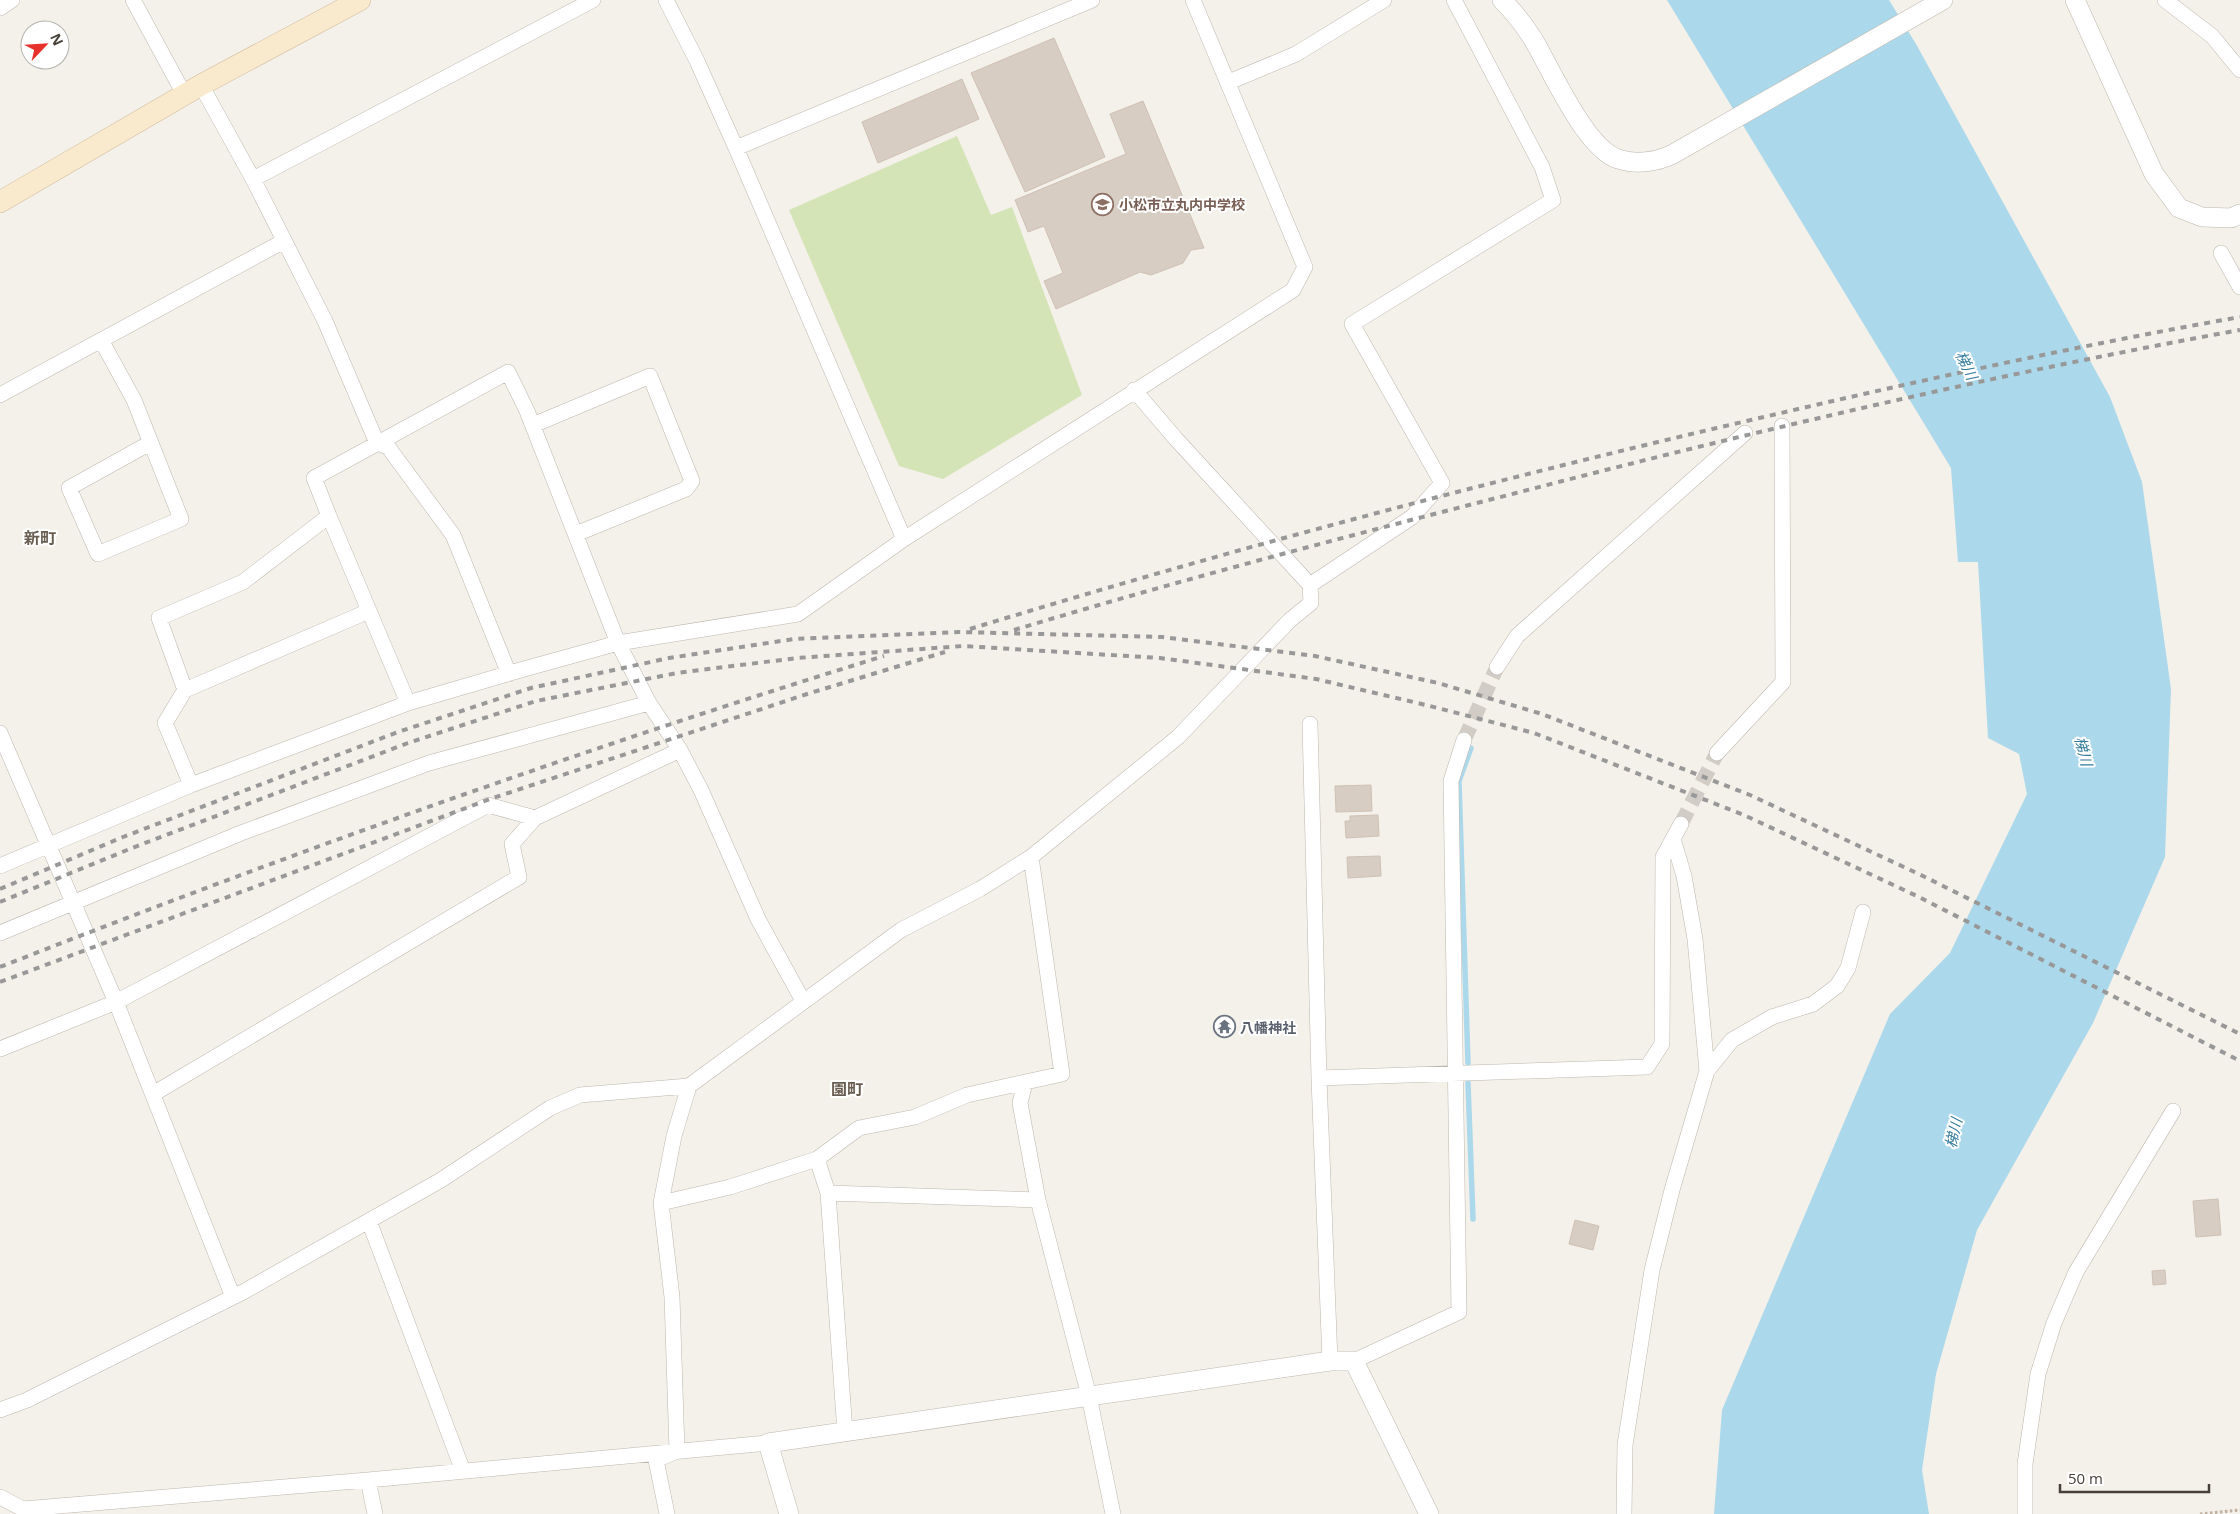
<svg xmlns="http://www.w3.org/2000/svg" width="2240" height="1514" font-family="'Open Sans','Noto Sans JP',sans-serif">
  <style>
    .green { fill: #d5e4b6 }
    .water { fill: #abd9eb }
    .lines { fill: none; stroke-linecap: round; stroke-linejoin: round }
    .stream { stroke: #abd9eb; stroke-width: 5.5 }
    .building { fill: #d7cdc3; stroke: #cfc1b4 }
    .minor-tunnel { stroke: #d1cdc6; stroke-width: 15; stroke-dasharray: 15 8; stroke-linecap: butt }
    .minor-casing { stroke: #beb6ad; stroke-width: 16 }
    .tertiary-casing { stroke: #beb6ad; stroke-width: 20 }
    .secondary-casing { stroke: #d0bc9d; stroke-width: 22 }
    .path { stroke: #bfb09f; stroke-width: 3; stroke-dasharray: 2.5 2.5; stroke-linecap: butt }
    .minor { stroke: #fff; stroke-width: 15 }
    .tertiary { stroke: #fff; stroke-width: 19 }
    .secondary { stroke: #faeacd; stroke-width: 21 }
    .rail { stroke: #989898; stroke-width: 4; stroke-dasharray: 6 6; stroke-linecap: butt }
    .labels { text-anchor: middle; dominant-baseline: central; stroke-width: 4; stroke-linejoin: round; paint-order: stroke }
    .education-label { font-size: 14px; font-weight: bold; fill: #785e54; stroke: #fff; text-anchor: start }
    .worship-label { font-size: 14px; font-weight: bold; fill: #5b616d; stroke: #fff; text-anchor: start }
    .water-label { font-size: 15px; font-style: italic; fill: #357d9c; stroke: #fff }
    .quarter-label { font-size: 16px; font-weight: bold; fill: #695c51; stroke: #fff }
  </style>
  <rect width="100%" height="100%" fill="#f4f0ea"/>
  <path class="green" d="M957,136l34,79 21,-8 70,188 -139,84 -44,-13 -110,-256z"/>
  <path class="water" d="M1667,0h222l27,44 194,353 32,85 29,207 -6,168 -72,166 -116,207 -41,144 -14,96 7,44h-215l8,-104 168,-396 60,-61 77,-159 -8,-40 -31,-16 -10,-176h-20l-7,-94z"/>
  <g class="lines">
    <path class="stream" d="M1468,1063l-9,-282 12,-33
      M1468,1083l5,136"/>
  </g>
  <path class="building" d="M1054,38l51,119 -80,35 -54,-119z
    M962,79l17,40 -101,44 -16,-41z
    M1143,101l61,147 -13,2 -8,13 -32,12 -11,-3 -84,37 -12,-28 19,-8 -19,-47 -16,6 -13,-32 111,-46 -16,-40z
    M1371,785l1,26 -36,1 -1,-26z
    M1378,815l1,21 -33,2 -1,-17h5v-5z
    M1380,856l1,20 -33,2 -1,-21z
    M2218,1199l3,36 -25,2 -3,-36z
    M1575,1220l24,6 -6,24 -24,-6z
    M2165,1270l1,14 -13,1 -1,-14z"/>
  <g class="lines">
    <path class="minor-tunnel" d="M1464,740l33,-73
      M1681,824l36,-71"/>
    <defs>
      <path id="minor" d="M133,0l51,94
        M666,0l31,61 39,87 168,391
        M2165,0l47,36 28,34
        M0,8l12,-8
        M1229,82l67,-28 88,-54
        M201,85l52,94 72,142 52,122 11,4 65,88 56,139
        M736,148l356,-148
        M253,179l340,-179
        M2221,253l19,34
        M101,340l33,60 47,119 -83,35 -29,-66 81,-45
        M0,395l284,-154
        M533,425l117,-49 42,105 -6,8 -110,45
        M329,516l79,187
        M1310,585l102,-68 30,-34 -90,-159 201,-124 -11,-33 -88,-167
        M1497,667l20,-31 228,-203
        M185,690l184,-79
        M1310,724l9,354 11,283
        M0,733l116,269 117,295
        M1717,753l66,-71 -1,-256
        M1673,839l11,37 11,63 12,132
        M0,866l191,-81
        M0,933l241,-100 188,-70 220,-60
        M803,1001l-45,-82 -57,-129 -21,-40 -31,-47 -31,-60 -91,-232 -19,-39 -194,106 15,38 -86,66 -84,36 26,72 -20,33 26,62 217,-82 116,-34 94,-26 180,-29 106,-75 389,-249 12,-23 -112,-267
        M0,1049l116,-47 372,-197 47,13 145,-68
        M1319,1078l328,-11 15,-23 1,-187 18,-33
        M1025,1083l-5,20 18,97
        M153,1094l366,-217 -7,-33 23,-26
        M817,1159l11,34 17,239
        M828,1193l210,7 51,196 24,118
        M661,1203l69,-16 87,-28 42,-31 56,-11 52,-22 95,-21 -31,-217
        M369,1221l94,250
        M1354,1361l105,-49 -8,-531 13,-41
        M0,1410l27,-10 216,-108 198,-112 109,-72 30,-13 109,-9 212,-156 79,-41 51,-32 147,-120 112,-117 21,-17 -1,-18 -134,-146 -42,-49
        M368,1480l7,34
        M0,1497l23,12 345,-29 400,-37
        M667,1514l-11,-54 21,-9 -5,-154 -11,-94 13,-67 15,-50
        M1624,1514l1,-69 27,-175 20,-80 35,-119 25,-31 40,-23 41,-13 24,-18 11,-18 15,-56
        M2025,1514v-50l13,-90 16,-51 22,-51 97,-161"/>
      <path id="tertiary" d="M1502,0c12,12 22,25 31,39 18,30 52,109 85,120 18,6 39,3 55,-5l270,-154
        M2075,0l79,174 25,34 23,9 29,1 9,-4
        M789,1514l-21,-71 562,-82h24l75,153"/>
      <path id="secondary" d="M0,202l201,-117 159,-85"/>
    </defs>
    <use href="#minor" class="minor-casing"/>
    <use href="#tertiary" class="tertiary-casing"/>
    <use href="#secondary" class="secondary-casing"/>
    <path class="path" d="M2200,1514l40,-4"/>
    <use href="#minor" class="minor"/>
    <use href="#tertiary" class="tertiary"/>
    <use href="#secondary" class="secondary"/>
    <path class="rail" d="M970,629c258,-79 519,-148 781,-209 162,-38 325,-74 489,-103
      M1014,630c166,-50 334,-94 502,-137 239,-62 481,-119 724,-163
      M0,889l123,-52 275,-105 133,-44 138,-30 125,-19 165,-7 203,5 153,19 123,27 104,31 208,81 173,81 317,158
      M0,902l132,-54 276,-105 128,-42 141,-28 120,-15 166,-12 197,12 156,21 114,27 104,27 210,82 175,82 321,164
      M0,967c291,-114 585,-219 884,-311
      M0,982l490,-183 317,-105 138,-42"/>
  </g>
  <defs>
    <symbol id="school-ring" viewBox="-11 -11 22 22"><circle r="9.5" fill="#fff" stroke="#8d6e63" stroke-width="1.5"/><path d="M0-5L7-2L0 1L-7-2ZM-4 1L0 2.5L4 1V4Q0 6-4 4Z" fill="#8d6e63"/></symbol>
    <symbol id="temple-ring" viewBox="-11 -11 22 22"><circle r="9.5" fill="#fff" stroke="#6b7280" stroke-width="1.5"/><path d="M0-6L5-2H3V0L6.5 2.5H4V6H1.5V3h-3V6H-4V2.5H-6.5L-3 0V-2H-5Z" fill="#6b7280"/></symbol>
  </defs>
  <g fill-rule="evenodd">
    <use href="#school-ring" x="1090" y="192" width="25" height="25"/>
    <use href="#temple-ring" x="1212" y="1014" width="25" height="25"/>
  </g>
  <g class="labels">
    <g class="education-label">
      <text x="1119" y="204">小松市立丸内中学校</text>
    </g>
    <g class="worship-label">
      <text x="1240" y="1027">八幡神社</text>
    </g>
    <g class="water-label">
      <text transform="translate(1967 365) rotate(64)">梯川</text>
      <text transform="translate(2084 751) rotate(76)">梯川</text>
      <text transform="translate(1953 1133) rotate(-77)">梯川</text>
    </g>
    <g class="quarter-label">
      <text x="40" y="538">新町</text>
      <text x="847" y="1089">園町</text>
    </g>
  </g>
  <g transform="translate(45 45) rotate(65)"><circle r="24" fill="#ffffff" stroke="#b5b3af"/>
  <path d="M0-4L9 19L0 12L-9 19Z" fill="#e9312b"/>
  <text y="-8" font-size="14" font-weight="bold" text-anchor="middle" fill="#474038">N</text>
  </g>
  <path d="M2060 1484v8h149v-8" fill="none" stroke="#474038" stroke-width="2.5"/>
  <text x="2068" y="1484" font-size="15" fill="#474038" stroke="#ffffff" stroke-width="4" paint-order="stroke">50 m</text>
</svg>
